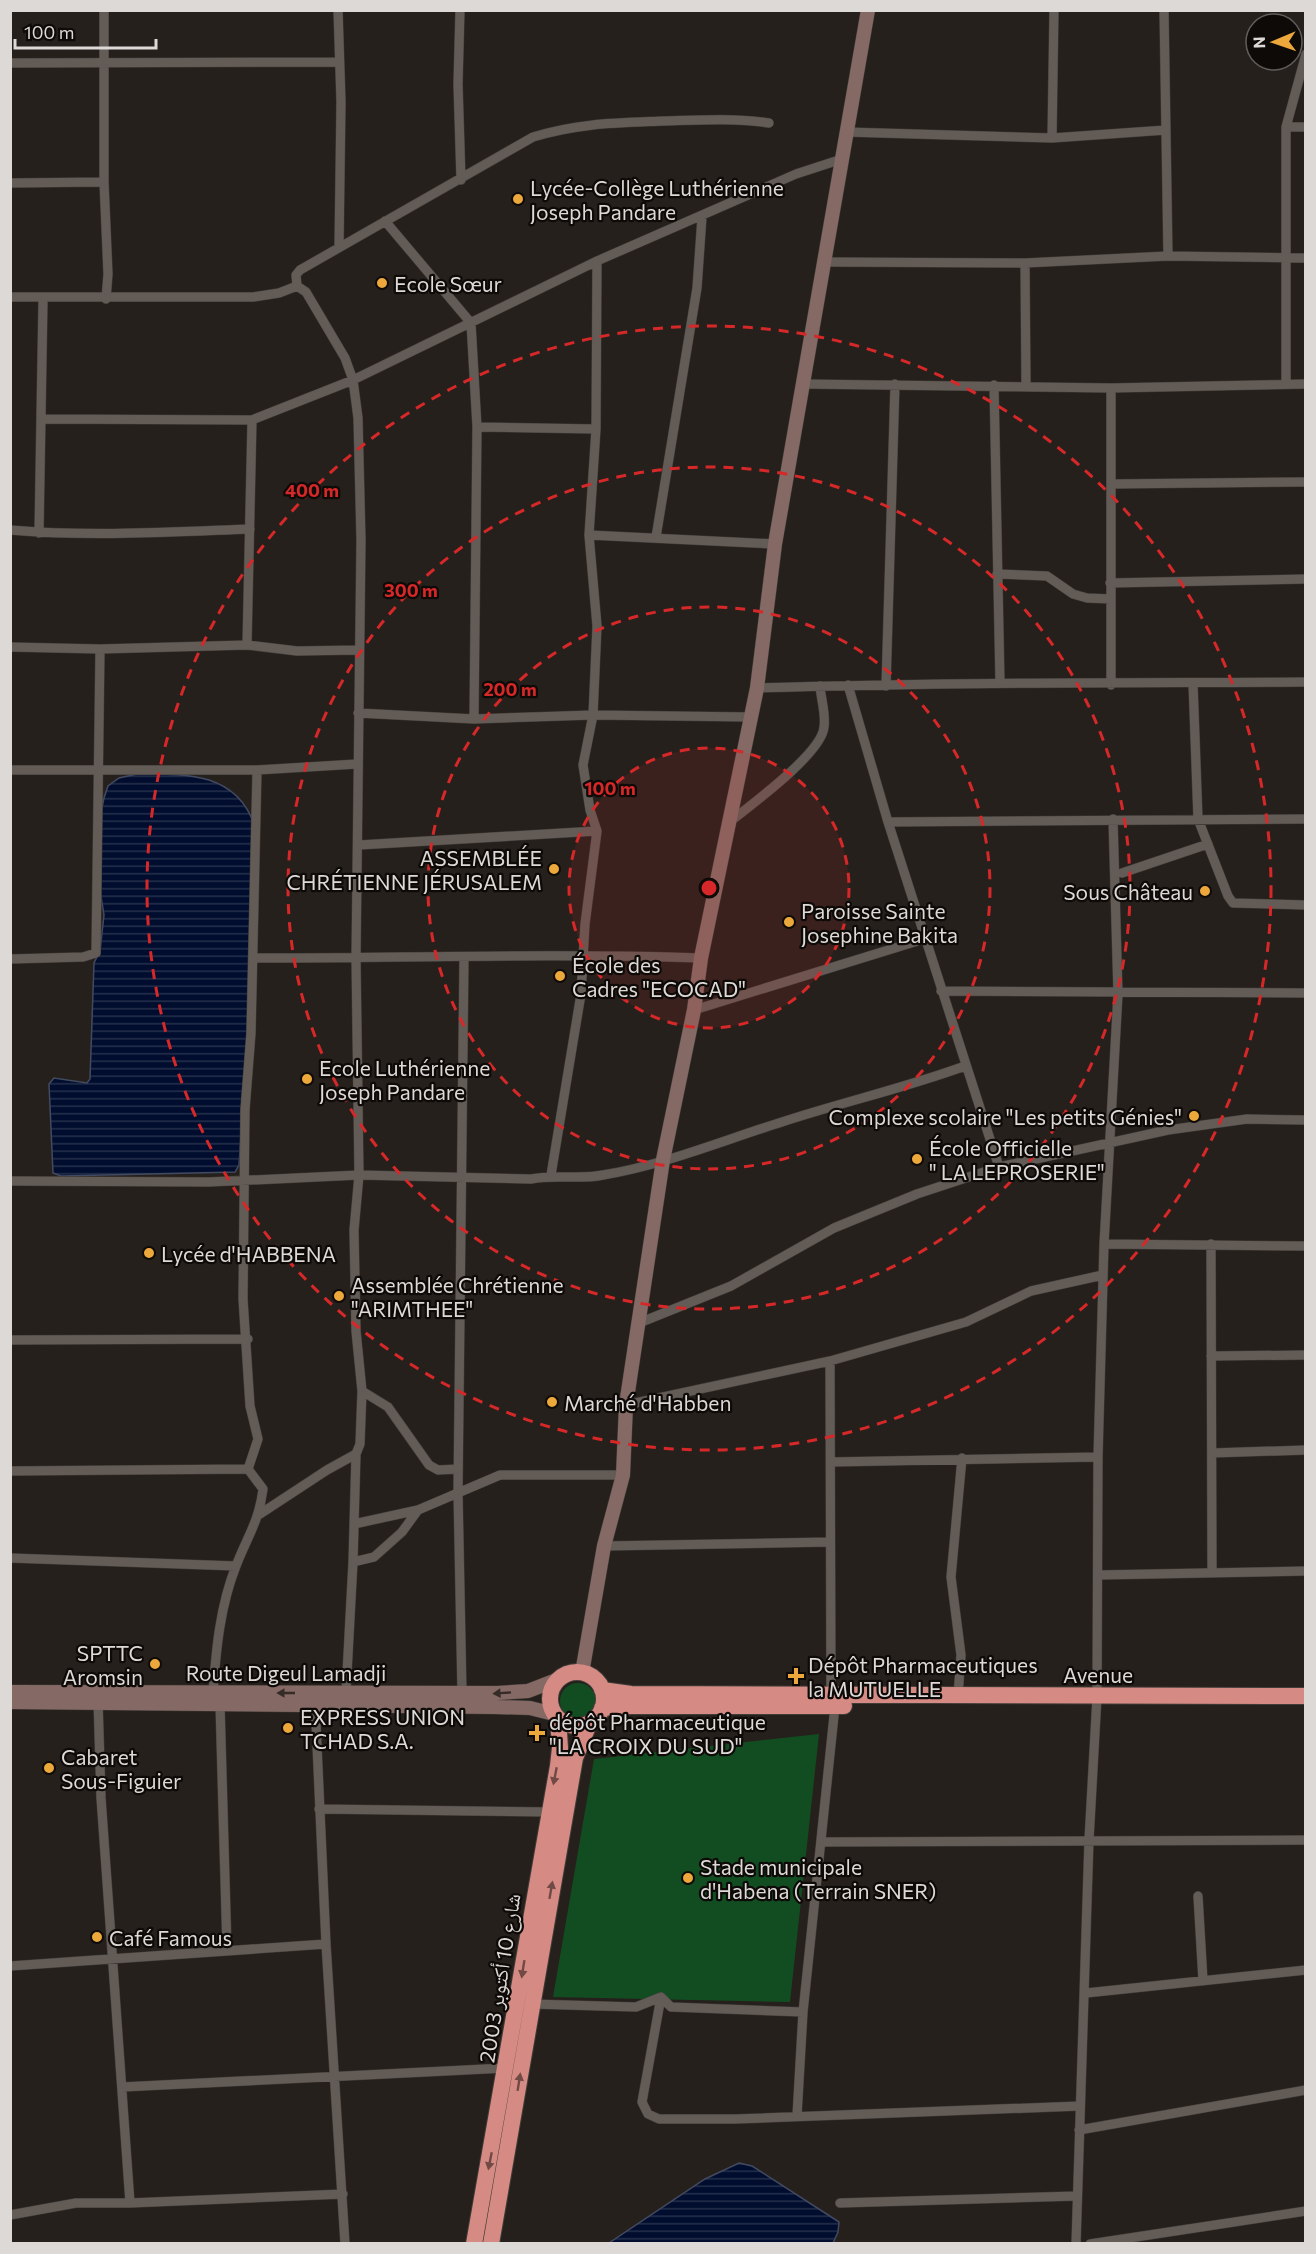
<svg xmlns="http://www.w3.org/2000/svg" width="1316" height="2254" font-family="Commissioner,'Noto Naskh Arabic',sans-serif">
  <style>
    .grass { fill: #124d22 }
    .water { fill: url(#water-rules); stroke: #424a61; stroke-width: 1.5 }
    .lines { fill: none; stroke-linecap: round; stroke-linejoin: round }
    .street-casing { stroke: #403c38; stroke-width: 10 }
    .secondary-casing { stroke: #403c38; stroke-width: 15 }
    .highway-casing { stroke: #403c38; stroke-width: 18 }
    .street { stroke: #625b56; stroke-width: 9 }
    .secondary { stroke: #846964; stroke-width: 14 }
    .highway { stroke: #d58b84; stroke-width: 16 }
    .oneway { fill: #372b28 }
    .oneway2 { fill: #714a46 }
    .ring { fill: none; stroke: #d62828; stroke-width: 3; stroke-dasharray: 10 8 }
    .poi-dot { fill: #eda83b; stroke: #0d0a08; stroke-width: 2 }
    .labels { text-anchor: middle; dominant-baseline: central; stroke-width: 4.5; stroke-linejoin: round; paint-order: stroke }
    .poi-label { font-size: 21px; fill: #ddd9d7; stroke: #0d0a08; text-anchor: start }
    .street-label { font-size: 21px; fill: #ddd9d7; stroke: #0d0a08 }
    .centre { fill: #d62828; stroke: #0d0a08; stroke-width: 3 }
    .ring-label { font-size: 18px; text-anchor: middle; font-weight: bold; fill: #d62828; stroke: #0d0a08; stroke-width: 4.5; stroke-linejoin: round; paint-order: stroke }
  </style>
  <defs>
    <pattern id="water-rules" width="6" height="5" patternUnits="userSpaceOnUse" patternTransform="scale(1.5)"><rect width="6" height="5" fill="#000d2e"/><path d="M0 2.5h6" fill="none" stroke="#25304c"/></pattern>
  </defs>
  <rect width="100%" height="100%" fill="#26201c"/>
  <path class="grass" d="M560 1701a18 18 0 1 1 36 0a18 18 0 1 1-36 0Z
    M819,1734l-29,268 -237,-5 41,-238z"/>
  <path class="water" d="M137,774c46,0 98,-3 117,50l-5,190 -10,151 -4,7 -174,4 -8,-3 -4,-89 5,-6 33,5 3,-4 4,-116 6,-12 4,-36 -4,-25 -1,-68 5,-24 4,-12 11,-8z
    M739,2163l13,3 87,56 -1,10 -5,11h-224l96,-64z"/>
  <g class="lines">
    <defs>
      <path id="street" d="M104,10v172l4,92 -2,25
        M338,10l3,92 -2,145
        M460,10l-2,74 3,96
        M1164,10l4,246
        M10,63l329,-1
        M1286,127h20
        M846,132l206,6 114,-8
        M1052,138l2,-128
        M10,183l94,-1
        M385,221l86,102 6,104 -3,292
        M825,262l200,1 143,-7 138,2
        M1025,263l1,124
        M297,286l-1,-11 4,-5 233,-133c46,-14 83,-14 131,-16 36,-1 70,-3 105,2
        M10,297h243l26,-4 18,-7
        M802,384l309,4 195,-4
        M1286,384v-257l20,-73
        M994,385l6,298
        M1111,388v297
        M43,419l209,1 101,-40 244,-119 199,-87 46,-15
        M477,427l119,2
        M1112,484l194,-2
        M10,530c80,7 161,2 240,-1
        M39,533l4,-233
        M589,535l186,9
        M656,537l41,-249 5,-71
        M997,574l50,2 26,18 14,4 24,1
        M1110,583l196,-4
        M247,645l5,-225
        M10,647l90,2 147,-4 50,6 61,-1
        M1193,683l5,136 30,77 5,7 73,2
        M848,685l40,137
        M886,686l9,-302
        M757,688c183,-6 366,-5 549,-6
        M358,713l116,6 119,-4 158,2
        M10,770h247l100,-6
        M731,821c21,-17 91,-68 93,-94 2,-13 -3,-28 -4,-41
        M359,845l238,-14
        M1122,873l86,-29
        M253,958c149,0 299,-5 448,0
        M10,959l73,-2 13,-4 4,-304
        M941,991l365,2
        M694,1010l230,-71
        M999,1167l-111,-345 418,-3
        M551,1175l30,-181 4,-70 12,-93 -7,-21 -7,-45 10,-50 4,-89 -8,-91 7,-106 1,-168
        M10,1181l199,1 150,-7 172,4c24,-5 49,1 72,-4 61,-10 121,-35 179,-53 61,-20 123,-34 183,-56
        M1104,1244l202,2
        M1211,1244l1,329
        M639,1323l92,-37 103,-58 83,-34 82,-27 169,-37 79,-11 59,1
        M10,1340l238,-1
        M1211,1356l95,-1
        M830,1361l1,334
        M362,1391l26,16 41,58 9,5 20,-1
        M626,1405l204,-44 136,-39 65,-31 72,-16
        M1212,1453l94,-3
        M831,1462l267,-5
        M248,1469l10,-30 -8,-33 -7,-107 2,-189 6,-77 6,-263
        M10,1471l238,-2
        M260,1514l67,-44 29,-16 4,-10 2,-53 -6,-60 -2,-101 5,-55 -3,-217 5,-418 -3,-122 -5,-38 -8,-22 -39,-66 -9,-6
        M354,1524l64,-14
        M604,1546l226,-4
        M10,1558l226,8
        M353,1562l3,-108
        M1098,1575l208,-4
        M346,1692l7,-130 21,-5 28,-25 16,-22 82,-35h123
        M213,1693c3,-43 7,-87 23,-127 11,-29 23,-44 27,-77l-15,-20
        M462,1693l-4,-201 6,-534
        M958,1696l3,-41 -10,-78 11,-119
        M98,1700l3,98 29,405
        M315,1701l11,243 19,300
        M220,1704l7,246
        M319,1809l230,3
        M821,1842l485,-2
        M1198,1896l5,85
        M10,1966l316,-22
        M1086,1993l220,-23
        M661,1997l-19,105 6,12 11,5h76l345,-13
        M531,2004l105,3 25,-10 10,10 132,5
        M122,2087l384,-19
        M797,2116l6,-104 32,-306
        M1079,2130l227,-40
        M840,2203l237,-7
        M10,2215l66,-12h54l213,-9
        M1076,2244l13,-404 8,-143 1,-240 6,-213 14,-250 -5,-175
        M1090,2244l216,-33"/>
      <path id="secondary" d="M582,1673l22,-127 19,-71 3,-70 37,-245 31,-150 7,-52 56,-270 18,-144 93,-534
        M10,1692l487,1 31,-2 31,-12
        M10,1702l485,5 35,1 24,6"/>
      <path id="highway" d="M550 1699a27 27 0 1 1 54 0a27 27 0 1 1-54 0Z
        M602,1690l29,4 675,2
        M602,1708l29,-2h213
        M474,2244l84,-478 2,-18 -2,-30
        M491,2244l80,-463 4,-23 14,-34"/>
    </defs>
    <use href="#street" class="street-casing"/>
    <use href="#secondary" class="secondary-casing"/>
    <use href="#highway" class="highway-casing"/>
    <use href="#street" class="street"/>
    <use href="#secondary" class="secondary"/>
    <use href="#highway" class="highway"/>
  </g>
  <defs><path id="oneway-solid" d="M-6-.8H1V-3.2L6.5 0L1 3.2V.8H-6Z" transform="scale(1.5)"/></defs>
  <g class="oneway">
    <use href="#oneway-solid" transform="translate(286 1693) rotate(-180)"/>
    <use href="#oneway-solid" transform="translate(502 1693) rotate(176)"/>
  </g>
  <g class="oneway2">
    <use href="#oneway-solid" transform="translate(555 1776) rotate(101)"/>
    <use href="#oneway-solid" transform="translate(551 1890) rotate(-80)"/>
    <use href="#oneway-solid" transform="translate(523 1969) rotate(99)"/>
    <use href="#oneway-solid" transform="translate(519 2082) rotate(-81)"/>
    <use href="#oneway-solid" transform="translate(490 2161) rotate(101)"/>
  </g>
  <circle cx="709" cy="888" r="140" fill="#d62828" fill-opacity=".12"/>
  <g class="ring">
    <circle cx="709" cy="888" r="140"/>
    <circle cx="709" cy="888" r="281"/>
    <circle cx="709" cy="888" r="421"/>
    <circle cx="709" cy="888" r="562"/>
  </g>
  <g class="poi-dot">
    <circle cx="518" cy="199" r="6"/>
    <circle cx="382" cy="283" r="6"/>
    <circle cx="554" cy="869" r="6"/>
    <circle cx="1205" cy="891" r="6"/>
    <circle cx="789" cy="922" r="6"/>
    <circle cx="560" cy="976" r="6"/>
    <circle cx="307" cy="1079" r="6"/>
    <circle cx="1194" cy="1116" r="6"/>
    <circle cx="917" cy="1159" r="6"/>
    <circle cx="149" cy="1253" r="6"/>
    <circle cx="339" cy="1296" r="6"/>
    <circle cx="552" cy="1402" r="6"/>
    <circle cx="155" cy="1664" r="6"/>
    <path d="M793 1667h6v6h6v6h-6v6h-6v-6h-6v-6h6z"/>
    <circle cx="288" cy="1728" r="6"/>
    <path d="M534 1724h6v6h6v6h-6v6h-6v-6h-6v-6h6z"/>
    <circle cx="49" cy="1768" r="6"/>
    <circle cx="688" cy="1878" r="6"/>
    <circle cx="97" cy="1937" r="6"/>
  </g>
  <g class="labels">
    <g class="poi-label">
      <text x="530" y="187">Lycée-Collège Luthérienne<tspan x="530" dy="24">Joseph Pandare</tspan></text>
      <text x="394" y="283">Ecole Sœur</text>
      <text x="542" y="857" text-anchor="end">ASSEMBLÉE<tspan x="542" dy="24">CHRÉTIENNE JÉRUSALEM</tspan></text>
      <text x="1193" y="891" text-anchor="end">Sous Château</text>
      <text x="801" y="910">Paroisse Sainte<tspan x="801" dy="24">Josephine Bakita</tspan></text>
      <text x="572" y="964">École des<tspan x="572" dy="24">Cadres "ECOCAD"</tspan></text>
      <text x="319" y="1067">Ecole Luthérienne<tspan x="319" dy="24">Joseph Pandare</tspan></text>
      <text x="1182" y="1116" text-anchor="end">Complexe scolaire "Les petits Génies"</text>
      <text x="929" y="1147">École Officielle<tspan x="929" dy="24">" LA LEPROSERIE"</tspan></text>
      <text x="161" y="1253">Lycée d'HABBENA</text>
      <text x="351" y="1284">Assemblée Chrétienne<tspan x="351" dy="24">"ARIMTHEE"</tspan></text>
      <text x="564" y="1402">Marché d'Habben</text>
      <text x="143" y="1652" text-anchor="end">SPTTC<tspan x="143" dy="24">Aromsin</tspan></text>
      <text x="808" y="1664">Dépôt Pharmaceutiques<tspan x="808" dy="24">la MUTUELLE</tspan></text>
      <text x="300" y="1716">EXPRESS UNION<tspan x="300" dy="24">TCHAD S.A.</tspan></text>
      <text x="549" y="1721">dépôt Pharmaceutique<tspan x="549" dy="24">"LA CROIX DU SUD"</tspan></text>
      <text x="61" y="1756">Cabaret<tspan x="61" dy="24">Sous-Figuier</tspan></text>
      <text x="700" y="1866">Stade municipale<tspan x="700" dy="24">d'Habena (Terrain SNER)</tspan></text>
      <text x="109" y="1937">Café Famous</text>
    </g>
    <g class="street-label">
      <text x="286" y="1672">Route Digeul Lamadji</text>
      <text x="1098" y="1674">Avenue</text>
      <text transform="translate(499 1978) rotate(-81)">شارع 10 أكتوبر 2003</text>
    </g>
  </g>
  <circle cx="709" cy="888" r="9" class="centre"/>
  <g class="ring-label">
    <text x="312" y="497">400 m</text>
    <text x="411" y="597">300 m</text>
    <text x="510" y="696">200 m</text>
    <text x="610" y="795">100 m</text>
  </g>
  <rect width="1316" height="2254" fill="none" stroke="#ddd9d7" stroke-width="24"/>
  <g transform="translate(1274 42) rotate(268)"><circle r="28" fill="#0d0a08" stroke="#605d5b" stroke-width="1.5"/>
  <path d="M0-4.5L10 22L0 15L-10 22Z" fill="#eda83b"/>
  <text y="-9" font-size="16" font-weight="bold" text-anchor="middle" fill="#ddd9d7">N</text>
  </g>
  <path d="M15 39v9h141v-9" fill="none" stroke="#ddd9d7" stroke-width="3"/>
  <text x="24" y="39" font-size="18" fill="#ddd9d7" stroke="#0d0a08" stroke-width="4.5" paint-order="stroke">100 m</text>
</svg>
